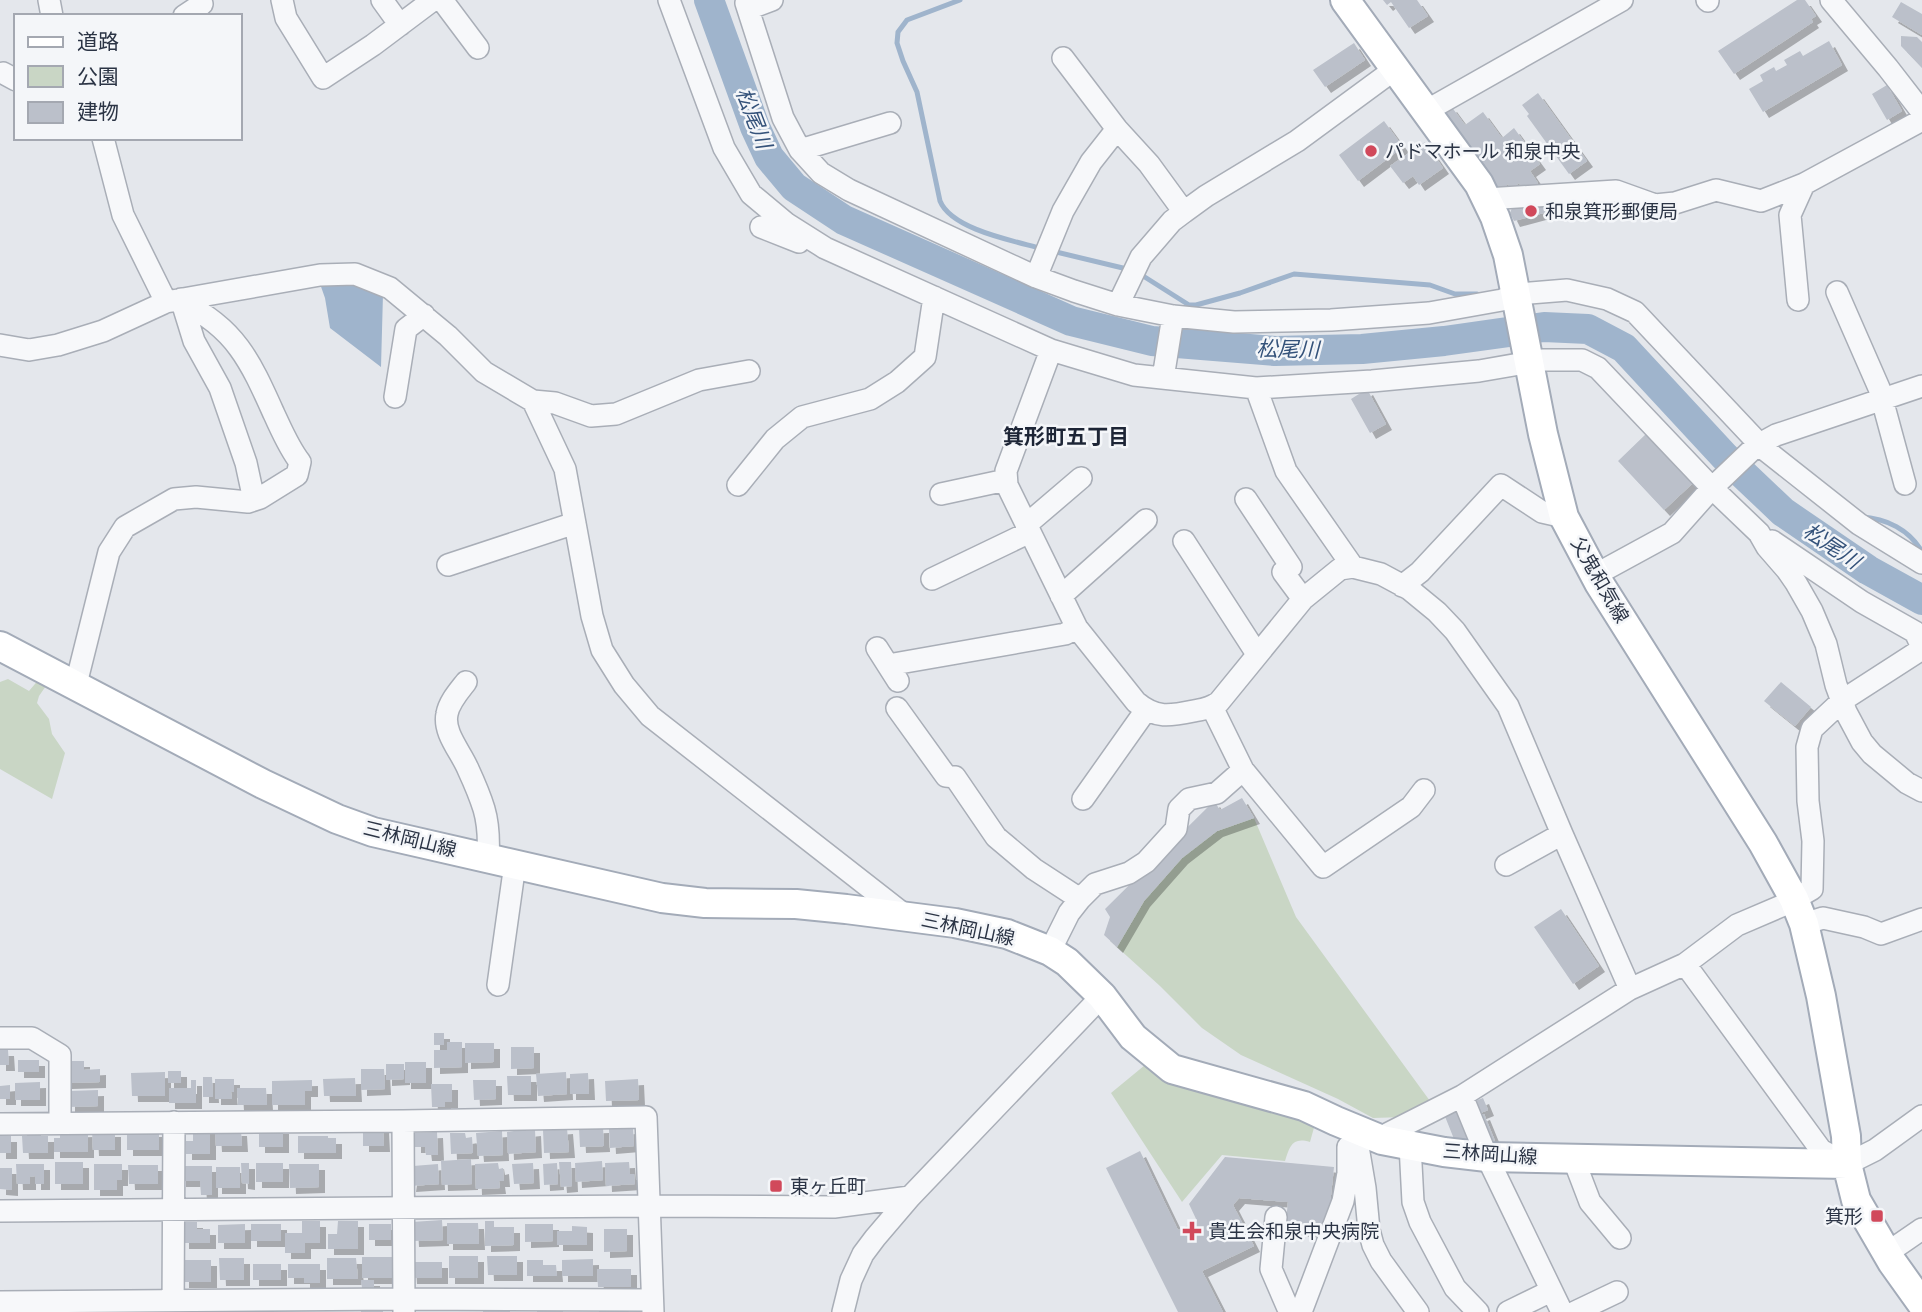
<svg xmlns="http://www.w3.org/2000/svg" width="1922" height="1312" font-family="Montserrat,'Noto Sans JP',sans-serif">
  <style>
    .green { fill: #c9d6c5 }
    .water { fill: #9fb4cc }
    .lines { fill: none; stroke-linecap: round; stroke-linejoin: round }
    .stream { stroke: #9fb4cc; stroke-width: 5 }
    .river { stroke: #9fb4cc; stroke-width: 30 }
    .building { fill: #bbc0ca; filter: url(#shadow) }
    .minor-casing { stroke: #a9aeb7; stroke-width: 24 }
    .major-casing { stroke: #a3abb8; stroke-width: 32 }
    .minor { stroke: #f7f8fa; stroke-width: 21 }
    .major { stroke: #fff; stroke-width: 28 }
    .poi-dot { fill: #d1495b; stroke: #f4f6f9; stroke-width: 2.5 }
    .labels { text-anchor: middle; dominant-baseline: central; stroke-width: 5; stroke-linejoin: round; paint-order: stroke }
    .poi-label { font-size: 19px; fill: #2b3445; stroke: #f4f6f9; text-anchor: start }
    .street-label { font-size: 19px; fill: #2b3445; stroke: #f4f6f9 }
    .water-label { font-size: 21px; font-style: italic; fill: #34527a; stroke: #f4f6f9 }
    .neighbourhood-label { font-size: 21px; font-weight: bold; fill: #1d2536; stroke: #f4f6f9 }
  </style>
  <defs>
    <filter id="shadow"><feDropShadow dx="6" dy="6" stdDeviation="0" flood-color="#0004"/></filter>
  </defs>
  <rect width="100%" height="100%" fill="#e4e7ec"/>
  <path class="green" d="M40,678l8,5 -9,13 -2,7 12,16 3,15 13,19 -13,46 -52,-30v-87l8,-3 21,12z
    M1254,818l42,99 134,184 -26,16 -31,1 -35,-19 -97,-44 -39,-27 -42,-42 -43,-39 27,-46 38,-43 35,-27z
    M1145,1065l19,13 108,30 43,16 -5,18c-18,-5 -20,4 -25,19l-63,-6 -40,47 -71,-109z"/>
  <path class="water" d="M319,281l41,3 23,10 -2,73 -51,-39 -5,-30z"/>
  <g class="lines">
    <path class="stream" d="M960,0l-53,20 -9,12 -1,11 6,18 14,31 23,109c12,29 75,40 103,48
      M1052,251l75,18
      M1140,274l49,31h7l44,-12 54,-19 136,11 25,9h22
      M1861,517c25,1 49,13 61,35"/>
    <path class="river" d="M709,0l46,127 14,30 25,30 50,33 227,101 81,20 123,10 87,-2 82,-8 100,-14 44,2 36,19 101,109 58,55 85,58 54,30"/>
  </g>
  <path class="building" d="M1383,0h34l11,16 -19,12 -18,-26 -4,3z
    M1797,0h8l11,16 -5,3 2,3 -79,52 -16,-23z
    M1901,2l21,12v21l-30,-18z
    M1901,36l16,1 5,5v26l-21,-22z
    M1829,41l13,24 -79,47 -14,-23 14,-8 -3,-6 14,-8 2,4 11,-6 -3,-5 16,-9 3,5z
    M1354,43l11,17 -40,27 -12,-17z
    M1887,85l15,26 -15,9 -15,-26z
    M1538,93l49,68 -18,13 -42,-58 2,-2 -7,-9z
    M1451,106l14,19 18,-13 19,26 12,-10 26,36 -10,7 8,12 -8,6 -2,-3 -5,3 -4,-6 -8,6 -3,-5 -8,6 -25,-33 2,-1 -11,-15 -5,3 -22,-30z
    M1384,121l19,26 -45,34 -19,-26z
    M1425,142l18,26 -24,17 -6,-9 -10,7 -13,-17z
    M1553,203l2,7 -41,11 -4,-8 2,-5z
    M1367,389l19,35 -16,9 -19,-34z
    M1647,433l47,49 -30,28 -46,-49z
    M1781,682l30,25 -16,19 -31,-25z
    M1242,798l12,20 -37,13 -35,27 -38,43 -27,46 -13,-12 6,-18 -5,-8 109,-108 6,9z
    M1561,909l38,57 -26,18 -39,-57z
    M434,1033h10v12h-10z
    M447,1042h15v25l-28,1v-18h13z
    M465,1043h29v19l-29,1z
    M511,1047h23v21l-23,1z
    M0,1050h8l1,15h-9z
    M18,1060h21v12h-21z
    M65,1061h19v9l16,-1v13l-34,1z
    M405,1062h21v21h-21z
    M386,1064h18v15l-18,1z
    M361,1069h23l1,20 -24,1z
    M168,1071h13v12h-13z
    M165,1072v24h-33l-1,-23z
    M566,1072l1,22 -29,2 -2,-22z
    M588,1073l1,21h-19v-20z
    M507,1076h24v19h-23z
    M203,1077h9l1,20h-10z
    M355,1078l1,18h-32l-1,-17z
    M215,1079h19v13h-3l1,7h-17z
    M638,1079l1,21 -33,1 -1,-20z
    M191,1080h5v23h-27v-15h22z
    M312,1080v11h-7v14h-33v-24z
    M473,1080h23v19l-22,1z
    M40,1082v18h-25v-17z
    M431,1084h21v18h-7v5h-13z
    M10,1085v14h-10v-13z
    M237,1088h29l1,17h-29z
    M98,1090v16l-29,1v-16z
    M1483,1098l5,12 -15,6 -5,-12z
    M1463,1107l11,30 -18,7 -12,-30z
    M1484,1114l11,27 -10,4 -12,-27z
    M525,1126l1,5 9,-1 1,22 -28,2 -1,-22 7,-1 -1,-4z
    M363,1127h20l1,19h-21z
    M603,1127l1,19 -24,1 -1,-19z
    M193,1128h17v26h-24v-13h7z
    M259,1128h24v19h-24z
    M567,1128l2,24 -25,1 -1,-23z
    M633,1128l1,18 -24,2 -1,-19z
    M215,1130h26l1,16h-26z
    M27,1131l14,1v4h7v17h-25l-1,-17h5z
    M88,1131v21h-34v-14h6v-6z
    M92,1131h23v19h-22z
    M127,1131h32v19h-32z
    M502,1131l1,24 -25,1 -2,-23z
    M437,1132l1,23h-12l-1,-8h-10v-14z
    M450,1133h15l1,5 6,-1 1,16 -22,1z
    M0,1136h11v17h-11z
    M298,1136h30v2h8v15h-38z
    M1140,1151l38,79 19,-9 -8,-17 36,-47 109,10 -7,66 -42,-4 3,-27 -49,-4 -6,7 21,41 -52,25 21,41h-45l-72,-144z
    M471,1159l1,25 -30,1 -1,-24z
    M602,1161l1,19 -27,2 -1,-19z
    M55,1162h28v22h-28z
    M559,1162h12l1,24 -11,1z
    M629,1162l1,12h4l1,10 -29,2 -1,-23z
    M241,1163h8v21l-7,-1z
    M256,1163h27v19h-27z
    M498,1163l1,6 4,-1 1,13h-5l1,7 -24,1 -1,-25z
    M533,1163l1,20 -20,1 -2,-20z
    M557,1163l1,21 -14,1 -1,-21z
    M16,1164h28v20h-9v-8l-5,1v7h-13z
    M94,1164h28v16h-5v10h-23z
    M289,1164h30v23l-29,1z
    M438,1164l1,20 -29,2 3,-20z
    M128,1165h30v19h-29z
    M180,1166h32v29h-11l-1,-14h-20z
    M216,1167h24v21h-24z
    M0,1168h12v22l-12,-1z
    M442,1220l1,20 -30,1 -1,-19z
    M302,1221h18v22h-15v10h-20v-20h17z
    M338,1221h20v28h-30v-15h9z
    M485,1221h9v6h20v18l-29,1z
    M183,1222h14v7h13v14h-27z
    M447,1223h31l1,21h-32z
    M245,1224v19h-27v-18z
    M251,1224h30v17h-30z
    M369,1224h22v16h-22z
    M525,1224h28v17l-28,1z
    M572,1226l15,1v18h-30v-14h15z
    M604,1229h23v22l-23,1z
    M449,1256h29v22h-29z
    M487,1256h30v19h-29z
    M362,1257h30v21h-30z
    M219,1258h25v22h-24z
    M327,1258h29l2,21h-31z
    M593,1259v17h-31v-16z
    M183,1260h28v22h-28z
    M527,1260h16v5h13l1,11h-30z
    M410,1262h32v16h-31z
    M253,1264h28v16h-28z
    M288,1264h32v19h-16v-5h-16z
    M597,1269h34v18h-33z
    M361,1280h13v8h-12z
    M361,1307h22v5h-22z
    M537,1307h26v5h-26z
    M599,1308h29l1,4h-30z
    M483,1309h27v3h-27z"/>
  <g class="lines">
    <defs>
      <path id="minor" d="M49,0l3,16
        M282,0l4,18 37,60 50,-33 60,-45
        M382,0l18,25
        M442,0l36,48
        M669,0l55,148 27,46 36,30 38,24 226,102 83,25 122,13 116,-7 107,-10 63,-11h40l16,8 114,120 47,45 8,14 20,23 9,13 16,28 14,33 10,41 10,27 16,30 10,12 35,29 15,8
        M1707,0l1,1
        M1831,0l57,68 34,44
        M746,3l37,115 17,32 21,23 28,17 187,87 38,14 44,14 55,11 61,6 97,-2 98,-7 73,-13 15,-6 50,-4 40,9 28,13 129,137 95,75 63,39
        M748,9l24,-9
        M184,16l18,-12
        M1063,58l54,71 32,35 35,48 22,-16 91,-55 98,-72
        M3,73l13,7
        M1426,111l196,-111
        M103,138l20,77 43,87
        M800,150l90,-27
        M1486,199l130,-8 39,14 20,-2 41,-13 45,11 43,-17 118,-64
        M761,227l38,15
        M1036,277l27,-66 28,-49 26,-33
        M1837,292l42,96 26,96
        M181,299l13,42 26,47 26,75 8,37
        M1798,300l-8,-85 14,-31
        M1118,305l23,-48 31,-36 12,-9
        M0,345l29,5 29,-5 45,-14 63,-29 154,-27 35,-1 35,14 58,48 36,36 49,29 32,68 27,147 10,34 22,35 26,31 256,200
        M1051,350l-45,121 1,14 70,143 59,74c20,17 34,14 58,9 10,-2 17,-3 25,-9l84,-103 37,-30 13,-2 28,7 28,15 28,23 18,19 53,75 54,128 68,155
        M1163,378l10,-62
        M1256,388l30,83 67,96
        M395,397l11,-68 18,-14
        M533,401l22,2 36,13 25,-2 83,-34 50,-9
        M738,485l37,-46 27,-22 68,-18 27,-17 28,-25 9,-60
        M941,494l65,-14
        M1246,499l45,68 -8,5 20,27
        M1026,525l55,-47
        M1184,541l73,113
        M1772,541l90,61 53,30 7,15
        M448,565l127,-42
        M1595,575l77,-42 40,-45 44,-42 20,-11 146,-49
        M932,579l98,-47
        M1402,586l18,-14 81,-87 41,27 22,5
        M1061,596l85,-76
        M877,648l21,33
        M1922,649l-79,51 -31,29 -5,18 1,54 5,40 -1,48 -26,15 -49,21 -52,39 136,186 26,14 28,-14 47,-34
        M888,665l177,-31 12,-6
        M466,682c-7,9 -17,20 -19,32 -4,19 14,38 21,55 6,13 12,27 16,40 5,17 5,32 4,49
        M76,684l33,-132 16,-25 49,-28 22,-2 52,5 12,-4 37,-23 3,-13c-11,-14 -18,-31 -26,-48 -23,-51 -38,-86 -91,-111
        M897,708l49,68 9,1 41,60 38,32 46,30
        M1243,770l80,97 88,-60 13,-17
        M1083,799l63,-89
        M1506,865l56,-31
        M1804,924l19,-6 41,9 17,7 41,-15
        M1050,951l19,-38 11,-14 15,-15 34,-11 17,-11 30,-33 3,-20 10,-10 28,-6 26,-23 -31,-63
        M498,985l17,-121
        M0,1038h32l28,17v68
        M1462,1096l25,61 75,155
        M403,1121l1,191
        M0,1124l403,-3 243,-4 7,195
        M1355,1129l10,59 4,42 4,15 8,16 37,51
        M1382,1140l7,-7 73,-37 168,-107 55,-25
        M1410,1145l3,57 7,20 35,66 23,24
        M1576,1158l1,10 13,34 30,36
        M0,1211l649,-5 185,1 76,-10
        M1276,1217l-5,52 16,37 14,5
        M1887,1253l35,-24
        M0,1302l404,-3 248,1
        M173,1312l1,-190
        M843,1312l8,-32 12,-26 12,-16 35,-41 192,-201
        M1301,1312l42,-111 5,-28v-26
        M1508,1312l43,-21
        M1575,1312l42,-20"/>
      <path id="major" d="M1345,0l134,184 16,33 13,38 35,179 21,83 35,66 164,260 31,56 10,25 17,72 25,140 1,28 9,36 36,62 30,42
        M0,646l263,138 74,35 36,13 289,66 43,5 91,1 50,5 109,14 52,11 43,17 17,11 35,34 31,41 39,32 132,37 32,15 46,19 62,12 43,5 360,7"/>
    </defs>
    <use href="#minor" class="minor-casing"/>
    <use href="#major" class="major-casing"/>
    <use href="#minor" class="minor"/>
    <use href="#major" class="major"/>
  </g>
  <g class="poi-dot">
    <circle cx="1371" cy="151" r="7"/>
    <circle cx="1531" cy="211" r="7"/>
    <rect x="769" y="1179" width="14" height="14" rx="3.5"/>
    <rect x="1870" y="1209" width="14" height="14" rx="3.5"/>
    <path d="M1188.5 1220.5h7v7h7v7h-7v7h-7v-7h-7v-7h7z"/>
  </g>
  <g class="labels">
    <g class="poi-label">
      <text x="1385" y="151">パドマホール 和泉中央</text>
      <text x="1545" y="211">和泉箕形郵便局</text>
      <text x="790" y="1186">東ヶ丘町</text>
      <text x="1863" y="1216" text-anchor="end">箕形</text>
      <text x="1208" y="1231">貴生会和泉中央病院</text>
    </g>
    <g class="street-label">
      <text transform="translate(1600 580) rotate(60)">父鬼和気線</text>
      <text transform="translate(410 839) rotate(14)">三林岡山線</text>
      <text transform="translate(968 929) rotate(12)">三林岡山線</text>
      <text transform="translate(1490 1154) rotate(4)">三林岡山線</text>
    </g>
    <g class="water-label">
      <text transform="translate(754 118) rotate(69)">松尾川</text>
      <text transform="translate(1288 349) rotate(1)">松尾川</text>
      <text transform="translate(1832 546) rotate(34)">松尾川</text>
    </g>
    <g class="neighbourhood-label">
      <text x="1066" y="436">箕形町五丁目</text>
    </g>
  </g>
  <rect x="14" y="14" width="228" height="126" fill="#f4f6f9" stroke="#a4a8b1" stroke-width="2"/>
  <rect x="28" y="37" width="35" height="10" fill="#ffffff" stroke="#a4a8b1" stroke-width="2"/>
  <text x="77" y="49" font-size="21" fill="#2b3445">道路</text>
  <rect x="28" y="66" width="35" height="21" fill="#c9d6c5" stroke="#a4a8b1" stroke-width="2"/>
  <text x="77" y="84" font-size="21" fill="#2b3445">公園</text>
  <rect x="28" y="102" width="35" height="21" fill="#bbc0ca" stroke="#a4a8b1" stroke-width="2"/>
  <text x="77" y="119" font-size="21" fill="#2b3445">建物</text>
</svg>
